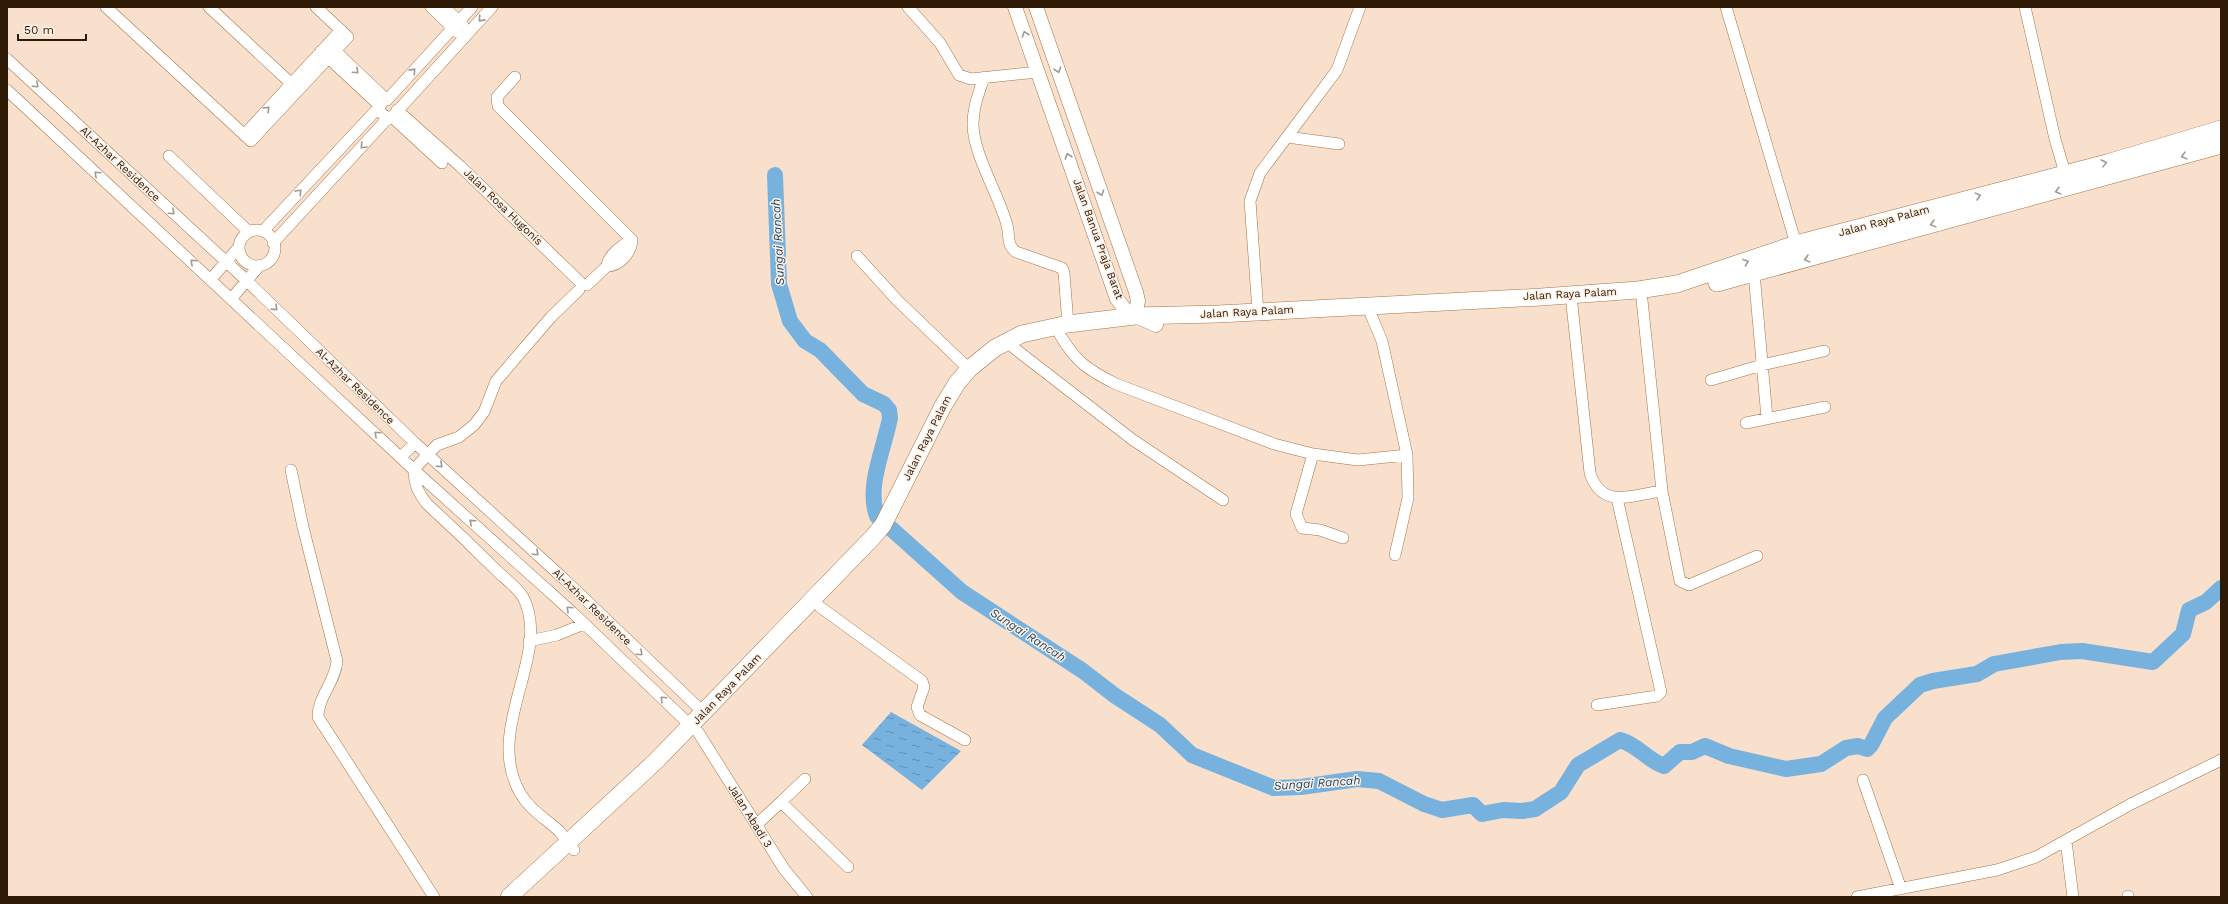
<svg xmlns="http://www.w3.org/2000/svg" width="2228" height="904" font-family="'Work Sans',sans-serif">
  <style>
    .water { fill: url(#water-ripples) }
    .lines { fill: none; stroke-linecap: round; stroke-linejoin: round }
    .river { stroke: #77b1de; stroke-width: 16 }
    .minor-casing { stroke: #a77342; stroke-width: 12 }
    .tertiary-casing { stroke: #a77342; stroke-width: 15 }
    .primary-casing { stroke: #a77342; stroke-width: 18 }
    .minor { stroke: #fff; stroke-width: 11 }
    .tertiary { stroke: #fff; stroke-width: 14 }
    .primary { stroke: #fff; stroke-width: 17 }
    .oneway { stroke: #a1988e }
    .labels { text-anchor: middle; dominant-baseline: central; stroke-width: 3; stroke-linejoin: round; paint-order: stroke }
    .street-label { font-size: 11px; fill: #2f1a05; stroke: #fcf0e6 }
    .water-label { font-size: 12px; font-style: italic; fill: #1a4665; stroke: #fcf0e6 }
  </style>
  <defs>
    <pattern id="water-ripples" width="26" height="14" patternUnits="userSpaceOnUse"><rect width="26" height="14" fill="#77b1de"/><path d="M2 4q2-2 4 0t4 0M15 11q2-2 4 0t4 0" fill="none" stroke="#628fb2"/></pattern>
  </defs>
  <rect width="100%" height="100%" fill="#f8e0cd"/>
  <path class="water" d="M891,712l70,39 -39,39 -60,-45z"/>
  <g class="lines">
    <path class="river" d="M775,175l4,109 11,37 15,20 15,9 43,44 21,10 5,6 1,8c-6,31 -24,69 -13,98l85,76 121,79 31,24 46,30 32,30 82,33 27,-1 56,-8 22,2 45,23 18,6 31,-5 9,9 21,-4 19,1 13,-2 26,-17 17,-27 42,-25c20,6 25,19 44,26l16,-14h12l13,-6 24,10 57,13 35,-5 25,-16 12,-2 9,3 4,-4 14,-27 35,-33 13,-4 44,-7 17,-10 67,-12 21,-1 71,11 30,-28 6,-24 17,-8 15,-14"/>
    <defs>
      <path id="minor" d="M106,7l145,134 97,-104 -32,-30
        M209,7l87,81
        M431,7l26,25
        M444,7l19,18
        M908,7l32,36 19,32 12,4 67,-7
        M1726,7l70,237
        M2025,7l30,132 10,34
        M328,44l59,56 85,-93
        M7,59l240,222 168,162 149,136 140,134
        M984,77c-5,16 -11,30 -11,47 0,30 26,71 34,101 3,11 -1,19 9,27l46,16 2,5 4,51
        M7,90l407,380 158,142 119,114
        M383,101l-4,7c2,7 7,10 13,9l100,-110
        M397,110l63,56 121,117 6,2 20,-19c13,0 24,-13 25,-26l-134,-134 -1,-9 18,-20
        M392,117l50,46
        M244,135l97,-105
        M1287,137l52,7
        M169,156l80,76
        M239 248a18 18 0 1 1 36 0a18 18 0 1 1-36 0Z
        M263,231l117,-125 -59,-55
        M273,243l116,-126
        M857,256l40,44 72,69
        M607,266c1,-11 15,-21 25,-26
        M1754,273l13,145
        M211,279l28,-32
        M232,298l28,-33
        M1642,300l20,191 18,90 9,4 68,-29
        M1572,305l18,168c12,37 42,22 72,18
        M1258,312l-8,-111 10,-28 77,-103 23,-63
        M1060,335c16,27 28,35 56,49l158,60 39,10 45,6 49,-5 -25,-114 -11,-26
        M1014,348l119,92 90,60
        M1711,380l51,-15 62,-14
        M1746,423l79,-16
        M1313,454l-17,60 6,14 18,2 23,8
        M401,457l14,-14
        M291,470l12,57 34,134c-2,22 -19,35 -19,56l116,180
        M1395,555l13,-57 -1,-43
        M820,607l102,74 2,6 -7,20 3,8 45,25
        M529,641l28,-6 27,-11
        M1597,705l60,-9 4,-4 -44,-194
        M698,732l86,137 23,28
        M1863,780l38,109
        M781,802l24,-23
        M756,825l25,-23 67,65
        M2066,841l7,56
        M574,850c-5,-6 -10,-13 -15,-19 -14,-13 -29,-21 -39,-38 -37,-66 33,-138 3,-196 -6,-10 -19,-19 -28,-28 -22,-22 -45,-44 -68,-65 -8,-10 -15,-23 -12,-36l22,-23 22,-8 15,-12 10,-13 12,-31 55,-64 28,-27
        M2128,896v1
        M1857,897l140,-27 39,-13 95,-53 90,-44"/>
      <path id="tertiary" d="M1015,7l102,292 10,13 29,13
        M1036,7l100,285 2,9 -3,15"/>
      <path id="primary" d="M1717,283l504,-138
        M509,897l147,-136 217,-224 10,-12 60,-119 14,-23 12,-14 26,-21 27,-14 46,-10 67,-8 83,-2 323,-17 97,-7 39,-6 119,-40 311,-81 114,-34"/>
    </defs>
    <use href="#minor" class="minor-casing"/>
    <use href="#tertiary" class="tertiary-casing"/>
    <use href="#primary" class="primary-casing"/>
    <use href="#minor" class="minor"/>
    <use href="#tertiary" class="tertiary"/>
    <use href="#primary" class="primary"/>
  </g>
  <defs><path id="oneway-chevron" d="M-2-3.5L2.5 0L-2 3.5" fill="none" stroke-width="1.6" stroke-linecap="round" stroke-linejoin="round"/></defs>
  <g class="oneway">
    <use href="#oneway-chevron" transform="translate(481 19) rotate(132)"/>
    <use href="#oneway-chevron" transform="translate(1025 34) rotate(-109)"/>
    <use href="#oneway-chevron" transform="translate(1058 70) rotate(71)"/>
    <use href="#oneway-chevron" transform="translate(356 71) rotate(43)"/>
    <use href="#oneway-chevron" transform="translate(413 71) rotate(-48)"/>
    <use href="#oneway-chevron" transform="translate(36 85) rotate(43)"/>
    <use href="#oneway-chevron" transform="translate(267 109) rotate(-47)"/>
    <use href="#oneway-chevron" transform="translate(363 146) rotate(133)"/>
    <use href="#oneway-chevron" transform="translate(1068 156) rotate(-109)"/>
    <use href="#oneway-chevron" transform="translate(2184 156) rotate(165)"/>
    <use href="#oneway-chevron" transform="translate(2104 163) rotate(-14)"/>
    <use href="#oneway-chevron" transform="translate(97 174) rotate(-137)"/>
    <use href="#oneway-chevron" transform="translate(2058 191) rotate(165)"/>
    <use href="#oneway-chevron" transform="translate(299 192) rotate(-47)"/>
    <use href="#oneway-chevron" transform="translate(1101 193) rotate(71)"/>
    <use href="#oneway-chevron" transform="translate(1978 196) rotate(-15)"/>
    <use href="#oneway-chevron" transform="translate(172 212) rotate(43)"/>
    <use href="#oneway-chevron" transform="translate(1933 224) rotate(165)"/>
    <use href="#oneway-chevron" transform="translate(1807 259) rotate(165)"/>
    <use href="#oneway-chevron" transform="translate(193 262) rotate(-137)"/>
    <use href="#oneway-chevron" transform="translate(1746 262) rotate(-20)"/>
    <use href="#oneway-chevron" transform="translate(275 308) rotate(44)"/>
    <use href="#oneway-chevron" transform="translate(377 434) rotate(-137)"/>
    <use href="#oneway-chevron" transform="translate(440 465) rotate(42)"/>
    <use href="#oneway-chevron" transform="translate(472 522) rotate(-138)"/>
    <use href="#oneway-chevron" transform="translate(536 553) rotate(43)"/>
    <use href="#oneway-chevron" transform="translate(569 609) rotate(-137)"/>
    <use href="#oneway-chevron" transform="translate(640 653) rotate(43)"/>
    <use href="#oneway-chevron" transform="translate(663 699) rotate(-137)"/>
  </g>
  <g class="labels">
    <g class="street-label">
      <text transform="translate(120 164) rotate(43)">Al-Azhar Residence</text>
      <text transform="translate(503 207) rotate(44)">Jalan Rosa Hugonis</text>
      <text transform="translate(1884 221) rotate(-15)">Jalan Raya Palam</text>
      <text transform="translate(1098 239) rotate(70)">Jalan Banua Praja Barat</text>
      <text transform="translate(1570 294) rotate(-3)">Jalan Raya Palam</text>
      <text transform="translate(1247 312) rotate(-3)">Jalan Raya Palam</text>
      <text transform="translate(355 386) rotate(44)">Al-Azhar Residence</text>
      <text transform="translate(927 438) rotate(-63)">Jalan Raya Palam</text>
      <text transform="translate(592 607) rotate(44)">Al-Azhar Residence</text>
      <text transform="translate(727 689) rotate(-46)">Jalan Raya Palam</text>
      <text transform="translate(750 816) rotate(58)">Jalan Abadi 3</text>
    </g>
    <g class="water-label">
      <text transform="translate(778 242) rotate(-93)">Sungai Rancah</text>
      <text transform="translate(1028 635) rotate(33)">Sungai Rancah</text>
      <text transform="translate(1317 783) rotate(-4)">Sungai Rancah</text>
    </g>
  </g>
  <rect width="2228" height="904" fill="none" stroke="#2f1a05" stroke-width="16"/>
  <path d="M18 34v6h68v-6" fill="none" stroke="#2f1a05" stroke-width="2"/>
  <text x="24" y="34" font-size="12" fill="#2f1a05" stroke="#fcf0e6" stroke-width="3" paint-order="stroke">50 m</text>
</svg>
